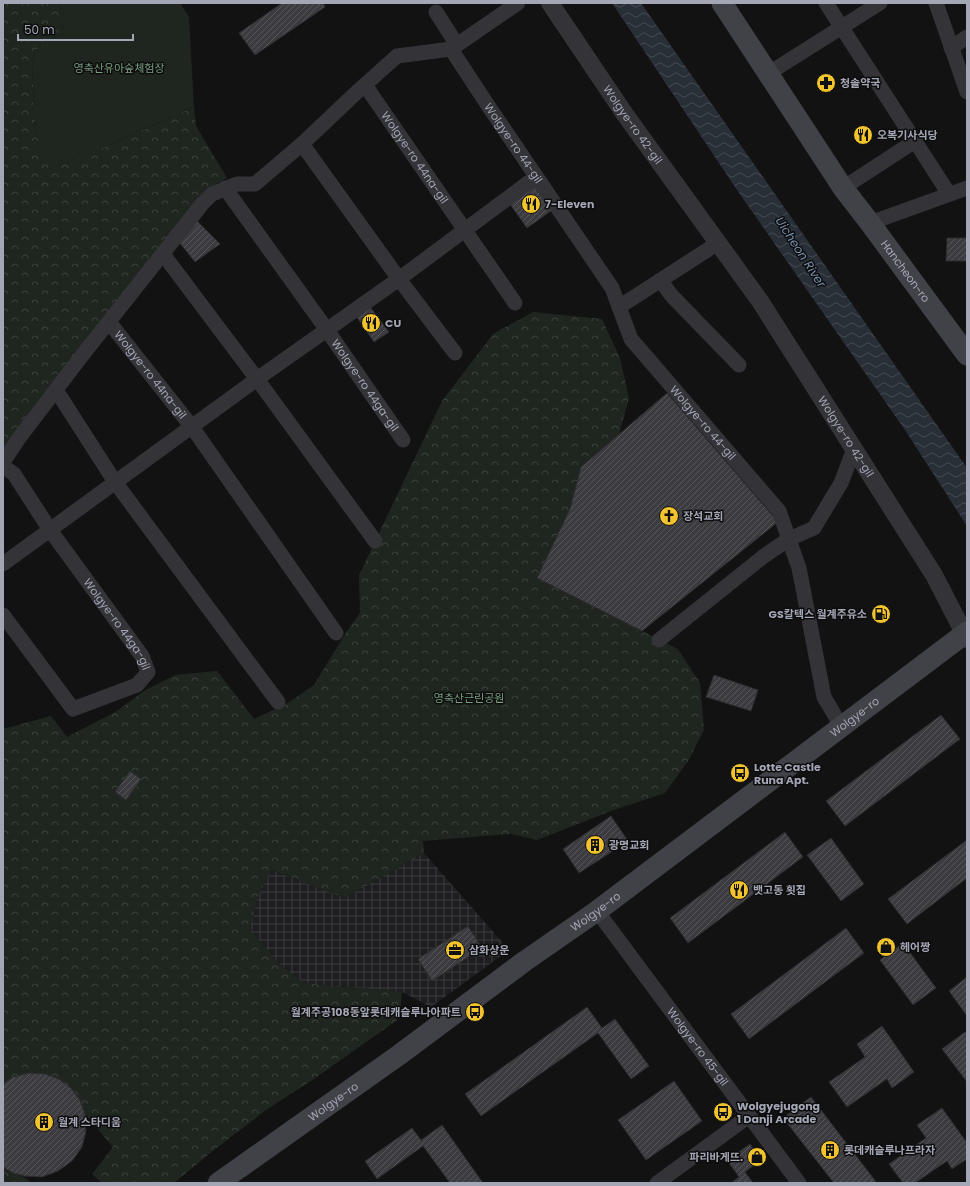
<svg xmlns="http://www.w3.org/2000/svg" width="970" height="1186" font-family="Poppins,'Noto Sans KR',sans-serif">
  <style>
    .industrial { fill: url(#industrial-grid) }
    .forest { fill: url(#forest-crowns) }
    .green { fill: #1e261f }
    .water { fill: url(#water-waves) }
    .building { fill: url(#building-hatch); stroke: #2c2c2f }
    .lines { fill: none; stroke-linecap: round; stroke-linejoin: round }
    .minor { stroke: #333338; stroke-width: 15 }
    .tertiary { stroke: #333338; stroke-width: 18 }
    .secondary { stroke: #414248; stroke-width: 21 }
    .labels { text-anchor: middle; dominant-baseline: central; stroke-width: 3; stroke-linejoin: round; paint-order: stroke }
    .park-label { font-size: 11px; fill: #7a9f80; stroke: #0d0d0e }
    .poi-label { font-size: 11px; font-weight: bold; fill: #a3a6b4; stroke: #0d0d0e; text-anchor: start }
    .street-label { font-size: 11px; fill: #a3a6b4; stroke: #0d0d0e }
    .water-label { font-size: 12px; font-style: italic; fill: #7991b0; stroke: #0d0d0e }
  </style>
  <defs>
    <pattern id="industrial-grid" width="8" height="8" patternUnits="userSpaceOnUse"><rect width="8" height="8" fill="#1e1e20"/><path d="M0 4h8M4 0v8" fill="none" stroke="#3c3c3e"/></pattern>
    <pattern id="forest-crowns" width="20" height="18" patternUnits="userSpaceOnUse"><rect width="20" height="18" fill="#1e261f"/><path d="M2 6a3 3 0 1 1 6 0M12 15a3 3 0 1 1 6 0" fill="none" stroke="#3c423d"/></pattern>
    <pattern id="water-waves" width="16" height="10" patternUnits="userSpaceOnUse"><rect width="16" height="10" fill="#282f37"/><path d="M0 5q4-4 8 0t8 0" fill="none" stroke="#444a52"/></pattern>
    <pattern id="building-hatch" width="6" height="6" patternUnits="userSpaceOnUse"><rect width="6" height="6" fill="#3c3c40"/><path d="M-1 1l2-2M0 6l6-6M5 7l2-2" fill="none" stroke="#555559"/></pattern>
  </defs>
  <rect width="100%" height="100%" fill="#121213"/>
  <path class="industrial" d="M424,853l85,97 -78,57 -29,-15 -98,-9 -26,-20 -28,-35 8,-32 13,-26 74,28z"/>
  <path class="forest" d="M3,3h57l3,31 -22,9 -9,15 2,54 3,25 61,13 96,-43 2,19 31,52 -22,12 -130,164 -72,96z
    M533,312l69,7 18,39 9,40 -10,36 -38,33 -11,42 -33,69 141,71 22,34 4,47 -16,31 -23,32 -54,18 -74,29 -26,-6 -88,7 1,12 -79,45 -74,-28 -13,26 -8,32 28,35 26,20 98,9 -2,26 -86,61 -48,31 -52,40 -40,33h-72l-10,-9 21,-27 -28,-33 -5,-14 -9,-12 -58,-11 -10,7v-355l48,-13 16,21 50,-26 27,-20 31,-16 42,-4 37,48 34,-16 26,-18 33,-54 13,-18 -1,-38 83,-174 51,-67z
    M3,1167c10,6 20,7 28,16h-28z"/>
  <path class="green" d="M60,3h120l9,14 5,90 -96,43 -47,19 -14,-32 -3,-25 -2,-54 9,-15 22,-9z"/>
  <path class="water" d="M612,3h29l326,465v58l-62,-96 -168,-240z"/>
  <path class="building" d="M282,3h41l2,4 -70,48 -16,-22z
    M535,180l20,28 -28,20 -20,-28z
    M196,220l24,24 -25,18 -16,-20z
    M947,238h20v23h-21z
    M368,304l21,28 -15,10 -20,-29z
    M667,393l111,129 -136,109 -105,-53 33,-69 11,-42z
    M714,675l44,15 -7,21 -45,-14z
    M941,715l19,24 -115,87 -19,-25z
    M130,771l11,8 -15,21 -11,-8z
    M611,816l17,25 -49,32 -16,-24z
    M785,832l18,25 -115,86 -18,-25z
    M831,838l33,46 -23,17 -34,-46z
    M967,840v38l-60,46 -19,-25z
    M468,926l14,22 -50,33 -14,-22z
    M846,928l18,25 -115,86 -18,-25z
    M903,943l33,45 -23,17 -33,-45z
    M967,977v39l-18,-25z
    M587,1007l15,21 13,-9 34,47 -18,13 -33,-46 -117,83 -16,-22z
    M882,1026l32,46 -22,16 -5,-9 -40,28 -18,-25 36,-25 -8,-13z
    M965,1032l2,2v48l-25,-33z
    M29,1073l16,1 14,5 12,9 9,12 5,14 1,17 -4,16 -10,14 -14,10 -16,6 -17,-1 -12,-3 -10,-6v-83l10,-7z
    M674,1081l28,40 -56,39 -28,-40z
    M811,1097l66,86h-43l-51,-65z
    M942,1108l25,35v16l-15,10 -5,-8 -32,22h-12l-14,-19 37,-26 -9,-13z
    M442,1125l41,58h-33l-27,-37 -46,33 -12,-18 47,-33 9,12z
    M750,1144l11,16 -16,12 8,11h-22l8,-6 -12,-17z"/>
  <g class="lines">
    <g class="minor">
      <path d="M826,3l123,191"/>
      <path d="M936,3l31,89"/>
      <path d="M436,12l21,33"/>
      <path d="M951,48l16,-11"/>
      <path id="s1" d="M451,49l38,58 123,181 19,51 148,172 20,57 25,129 17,29"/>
      <path d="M769,73l111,-70"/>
      <path id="s2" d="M365,85l150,218"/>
      <path d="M302,144l97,135 56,74"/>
      <path id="s3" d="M225,188l102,142 76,110"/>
      <path d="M843,188l72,-47"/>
      <path d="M870,223l97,-35"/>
      <path d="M163,254l94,125 118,162"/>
      <path d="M660,280l12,16 67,69"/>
      <path d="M619,307l99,-64"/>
      <path id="s4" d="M109,322l83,105 144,206"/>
      <path d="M56,390l59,92 163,220"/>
      <path d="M3,462l16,-24 65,-85 118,-149 10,-10 25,-10h18l47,-40 56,-53 39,-35 54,-7 67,-46"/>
      <path id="s5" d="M3,466l11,8 36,56 92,126 6,16 -11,13 -64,24 -70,-94"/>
      <path d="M3,564l254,-185 142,-100 137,-102"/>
      <path d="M659,640l105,-84 25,-17 25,-11 27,-45 13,-34"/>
      <path id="s6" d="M597,911l202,272"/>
      <path d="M657,1183l92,-67"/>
    </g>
    <path class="tertiary" id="s7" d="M550,3l74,110 136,188 174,274 33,64"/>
    <g class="secondary">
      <path id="s8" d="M722,3l121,185 27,35 97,132"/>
      <path id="s9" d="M218,1183l181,-128 126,-94 72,-50 370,-279"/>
    </g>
  </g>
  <defs>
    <symbol id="pharmacy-disc" viewBox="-11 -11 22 22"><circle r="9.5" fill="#f1c32c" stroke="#0d0d0e"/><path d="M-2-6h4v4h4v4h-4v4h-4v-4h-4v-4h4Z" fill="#111"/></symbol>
    <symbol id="restaurant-disc" viewBox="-11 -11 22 22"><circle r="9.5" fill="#f1c32c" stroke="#0d0d0e"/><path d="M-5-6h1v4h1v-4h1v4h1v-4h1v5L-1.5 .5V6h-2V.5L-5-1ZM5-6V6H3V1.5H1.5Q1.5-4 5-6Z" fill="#111"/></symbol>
    <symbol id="church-disc" viewBox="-11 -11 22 22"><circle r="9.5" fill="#f1c32c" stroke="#0d0d0e"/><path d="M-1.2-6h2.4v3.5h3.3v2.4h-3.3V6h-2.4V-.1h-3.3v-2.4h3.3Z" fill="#111"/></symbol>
    <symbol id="fuel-disc" viewBox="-11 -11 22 22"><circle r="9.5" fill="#f1c32c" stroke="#0d0d0e"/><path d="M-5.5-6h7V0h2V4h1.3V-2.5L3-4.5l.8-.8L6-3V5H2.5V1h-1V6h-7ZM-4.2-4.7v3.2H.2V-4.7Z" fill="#111"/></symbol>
    <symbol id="bus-disc" viewBox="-11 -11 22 22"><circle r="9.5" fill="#f1c32c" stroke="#0d0d0e"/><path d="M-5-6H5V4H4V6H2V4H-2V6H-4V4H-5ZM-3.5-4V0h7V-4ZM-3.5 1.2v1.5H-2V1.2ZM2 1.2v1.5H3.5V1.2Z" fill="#111"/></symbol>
    <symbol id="building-disc" viewBox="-11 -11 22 22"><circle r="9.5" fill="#f1c32c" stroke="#0d0d0e"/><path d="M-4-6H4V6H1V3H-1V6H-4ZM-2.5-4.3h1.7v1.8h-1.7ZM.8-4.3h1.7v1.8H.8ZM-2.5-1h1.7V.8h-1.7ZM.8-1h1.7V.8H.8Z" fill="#111"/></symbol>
    <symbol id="shop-disc" viewBox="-11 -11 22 22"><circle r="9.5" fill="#f1c32c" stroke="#0d0d0e"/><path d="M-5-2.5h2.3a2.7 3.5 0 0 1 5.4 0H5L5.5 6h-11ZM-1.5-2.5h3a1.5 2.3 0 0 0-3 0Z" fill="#111"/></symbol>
    <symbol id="office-disc" viewBox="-11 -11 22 22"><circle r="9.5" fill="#f1c32c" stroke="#0d0d0e"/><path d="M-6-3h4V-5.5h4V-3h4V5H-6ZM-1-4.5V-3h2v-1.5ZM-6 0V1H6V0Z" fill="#111"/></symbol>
  </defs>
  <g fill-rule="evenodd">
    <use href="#pharmacy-disc" x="815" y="72" width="22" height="22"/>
    <use href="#restaurant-disc" x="852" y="124" width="22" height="22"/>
    <use href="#restaurant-disc" x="520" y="193" width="22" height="22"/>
    <use href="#restaurant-disc" x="360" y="312" width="22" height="22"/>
    <use href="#church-disc" x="658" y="505" width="22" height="22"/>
    <use href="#fuel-disc" x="870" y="603" width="22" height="22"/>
    <use href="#bus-disc" x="729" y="762" width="22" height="22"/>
    <use href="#building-disc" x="584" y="834" width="22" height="22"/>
    <use href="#restaurant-disc" x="728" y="879" width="22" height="22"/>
    <use href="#shop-disc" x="875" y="936" width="22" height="22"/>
    <use href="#office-disc" x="444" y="939" width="22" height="22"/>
    <use href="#bus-disc" x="464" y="1001" width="22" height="22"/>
    <use href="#bus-disc" x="712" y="1101" width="22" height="22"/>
    <use href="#building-disc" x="33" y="1111" width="22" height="22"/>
    <use href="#building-disc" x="819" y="1139" width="22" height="22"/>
    <use href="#shop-disc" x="746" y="1146" width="22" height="22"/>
  </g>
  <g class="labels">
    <g class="park-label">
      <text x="119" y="68">영축산유아숲체험장</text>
      <text x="469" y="698">영축산근린공원</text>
    </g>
    <g class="poi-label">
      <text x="840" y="83">청솔약국</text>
      <text x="877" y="135">오복기사식당</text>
      <text x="545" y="204">7-Eleven</text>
      <text x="385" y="323">CU</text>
      <text x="683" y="516">장석교회</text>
      <text x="867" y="614" text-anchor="end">GS칼텍스 월계주유소</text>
      <text x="754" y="767">Lotte Castle<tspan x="754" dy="13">Runa Apt.</tspan></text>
      <text x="609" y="845">광명교회</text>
      <text x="753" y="890">뱃고동 횟집</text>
      <text x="900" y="947">헤어짱</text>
      <text x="469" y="950">삼화상운</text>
      <text x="461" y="1012" text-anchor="end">월계주공108동앞롯데캐슬루나아파트</text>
      <text x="737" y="1106">Wolgyejugong<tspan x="737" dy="13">1 Danji Arcade</tspan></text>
      <text x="58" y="1122">월계 스타디움</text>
      <text x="844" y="1150">롯데캐슬루나프라자</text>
      <text x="743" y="1157" text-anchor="end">파리바게뜨.</text>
    </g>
    <g class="street-label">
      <text stroke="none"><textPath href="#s7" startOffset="147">Wolgye-ro 42-gil</textPath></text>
      <text stroke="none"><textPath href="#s1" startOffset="113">Wolgye-ro 44-gil</textPath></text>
      <text stroke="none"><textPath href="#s2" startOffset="88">Wolgye-ro 44na-gil</textPath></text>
      <text stroke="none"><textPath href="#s8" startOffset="325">Hancheon-ro</textPath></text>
      <text stroke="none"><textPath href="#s4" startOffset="67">Wolgye-ro 44na-gil</textPath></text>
      <text stroke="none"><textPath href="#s3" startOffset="242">Wolgye-ro 44ga-gil</textPath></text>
      <text stroke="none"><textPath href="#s1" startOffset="453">Wolgye-ro 44-gil</textPath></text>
      <text stroke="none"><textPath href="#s7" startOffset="525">Wolgye-ro 42-gil</textPath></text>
      <text stroke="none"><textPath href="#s5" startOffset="196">Wolgye-ro 44ga-gil</textPath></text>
      <text stroke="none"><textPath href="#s9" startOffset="789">Wolgye-ro</textPath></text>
      <text stroke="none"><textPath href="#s9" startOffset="465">Wolgye-ro</textPath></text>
      <text stroke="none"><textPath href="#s6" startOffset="169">Wolgye-ro 45-gil</textPath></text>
      <text stroke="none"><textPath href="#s9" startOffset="141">Wolgye-ro</textPath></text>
    </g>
    <g class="water-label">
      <text transform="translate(801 252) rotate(57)">Uicheon River</text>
    </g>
  </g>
  <rect width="970" height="1186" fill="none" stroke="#a3a6b4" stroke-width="8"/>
  <path d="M18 34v6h115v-6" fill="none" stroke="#a3a6b4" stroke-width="2"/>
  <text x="24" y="34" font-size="12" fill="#a3a6b4" stroke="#0d0d0e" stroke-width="3" paint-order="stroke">50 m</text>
</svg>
